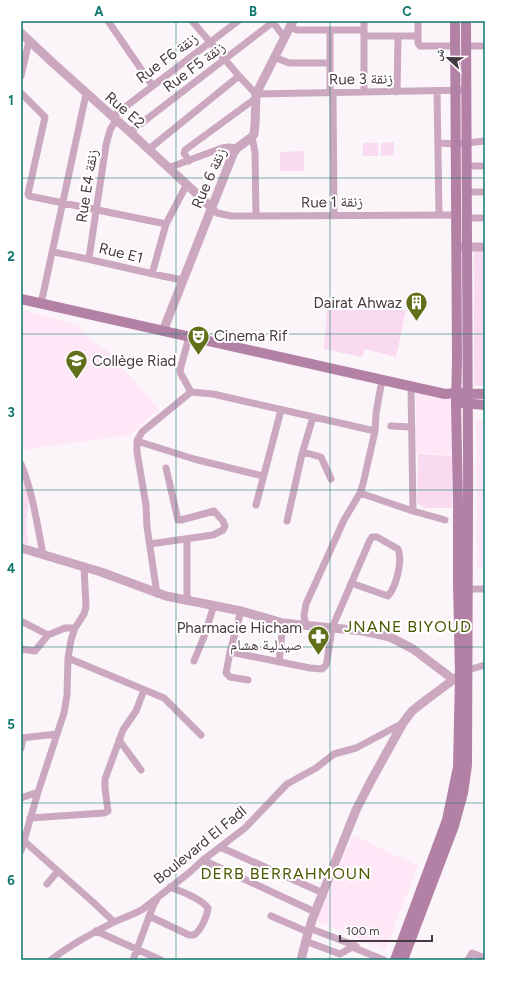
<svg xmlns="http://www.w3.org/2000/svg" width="506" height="981" font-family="Figtree,'Noto Naskh Arabic',sans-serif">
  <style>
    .built { fill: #ffe7f7 }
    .green { fill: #fadaf1 }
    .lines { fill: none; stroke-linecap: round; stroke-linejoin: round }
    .minor { stroke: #cba8c0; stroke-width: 7 }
    .tertiary { stroke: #cba8c0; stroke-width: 9 }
    .secondary { stroke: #b381a5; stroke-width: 10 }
    .grid { fill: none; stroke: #0f766e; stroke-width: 1; stroke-opacity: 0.55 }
    .labels { text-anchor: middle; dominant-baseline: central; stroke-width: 4; stroke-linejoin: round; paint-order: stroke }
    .street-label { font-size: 15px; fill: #453942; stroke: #fff }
    .poi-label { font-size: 15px; fill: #453942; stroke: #fff; text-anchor: end }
    .neighbourhood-label { font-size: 16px; letter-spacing: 1px; fill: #4b5701; stroke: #fff }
    .neatline { fill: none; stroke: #0f766e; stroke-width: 1.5 }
    .grid-label { font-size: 13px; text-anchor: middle; font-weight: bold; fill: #0f766e }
  </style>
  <rect width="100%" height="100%" fill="#fbf4f9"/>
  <path class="built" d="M21,309l58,17 11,14 19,12 50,57 -29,26 -109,15z
    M416,391l36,6v58l-36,-2z
    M485,420v148h-8l-1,-147z
    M353,835l65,31 -33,83 -69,-28z"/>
  <path class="green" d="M394,142v13l-13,1v-13z
    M363,143h15v13h-15z
    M304,151v20h-24v-19z
    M474,250h11v136h-11z
    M327,310h79l-10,47 -31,-8 -3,8 -38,-8z
    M418,454l34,2v52h-27l-8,-5z
    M21,467l9,27 -4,27 2,23 -7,-2z"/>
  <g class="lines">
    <path class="minor" d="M108,21l44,64
      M192,21l47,55 17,18 211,-4
      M272,21l12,16
      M418,21v22l2,3h35
      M289,27l8,3h67
      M330,31v62
      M364,36h54
      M466,46h19
      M274,57l15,6h41
      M21,76l8,-35
      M437,91l2,123
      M364,92v-71
      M397,92l1,-56
      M21,93l24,24 -17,77 1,2 137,28
      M333,93l1,122
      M112,117l126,-96
      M130,132l143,-110
      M252,137l3,15 1,64
      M438,143l18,1 29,-3
      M149,149l90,-73
      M189,161l-5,-8 1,-3 71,-52
      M468,166h17
      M168,168l54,-20 7,-1 8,1
      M468,192h17
      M211,207l6,6 14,3 225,-1
      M467,218h18
      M53,252c44,8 86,20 130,28
      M89,258l17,-113 4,-15 6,-10
      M152,274l14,-50 21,-40
      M41,304l45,-210
      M189,337l-9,33 1,4 10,18
      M411,386l2,125
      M391,426l20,1
      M137,441l57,18 69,17
      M303,452l18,5 10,22
      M21,464c12,29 16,60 22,90
      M360,493l53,18 32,9
      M256,505l25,-95
      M287,521l15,-67 11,-37
      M187,539v62
      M150,544l63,-9 10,-5 2,-4 -2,-5 -9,-10 -33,9h-3l-12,-52
      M468,589h17
      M157,594l-10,-67 -1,-22 -9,-53v-11l5,-9 49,-40 22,2 162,37
      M241,611l-11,41 -4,21 4,4 18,3
      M21,621l27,14
      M306,626l-2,-10 2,-12 38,-84 16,-27 3,-9 12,-53 1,-18 6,-33
      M21,649l14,2 13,-16 17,-7h10
      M230,652l80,16 12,1 4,-4 1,-4 5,-33 38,-88 2,-3h5l21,12c5,12 -2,38 -10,47l-37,-13
      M68,658l96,40 37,37
      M194,661l11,-27 9,-29
      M279,662l4,-39
      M468,670l17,-5
      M21,738l36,-4
      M119,740l22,30
      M21,748l2,-10
      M21,798l17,-6
      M30,818l74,-5 4,-2 -3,-23v-9l18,-49 13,-19 8,-21
      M24,841l70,62 20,19
      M220,847l103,46
      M21,851l17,-59 26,-79 3,-18 1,-37 3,-18 4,-12 9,-14 2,-7 -2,-41
      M203,860l112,52
      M47,884l11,-13
      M149,916l40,19h5c7,-5 13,-18 14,-27 -8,-10 -26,-16 -38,-21
      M271,916l37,16
      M309,928l47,18
      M96,931l65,29
      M305,941l35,13 12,-7 32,13
      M51,960c19,-15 40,-26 61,-37 10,-5 21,-8 31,-14l47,-37 13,-12 42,-32 42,-44 29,-16 18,-14 22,-6 47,-25
      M133,960l20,-54 4,-7
      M468,960l4,-7 13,5"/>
    <path class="tertiary" d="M21,33l32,30 77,69 81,75
      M460,247h25
      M163,331l70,-177 4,-6 15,-11 2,-3 1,-9 1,-31 37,-73
      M21,548l80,24 65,24 75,15 42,12 80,8 27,6 23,12 41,31
      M301,960l5,-20 6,-20 44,-110 16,-31 31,-56 9,-12 14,-11 31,-23"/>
    <path class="secondary" d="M21,299l424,95 11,-1 29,1
      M462,403l23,2
      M395,960l52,-140 11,-53 2,-92 -2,-92v-80l-2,-100 1,-43 -2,-339
      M403,960l51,-134 9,-33 4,-28c2,-248 1,-496 -1,-744"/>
  </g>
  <path class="grid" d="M176,21v939M330,21v939M21,178h464M21,334h464M21,490h464M21,647h464M21,803h464"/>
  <defs>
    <symbol id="building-pin" viewBox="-11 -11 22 30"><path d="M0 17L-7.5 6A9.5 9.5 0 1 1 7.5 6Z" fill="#616f19" stroke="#fff"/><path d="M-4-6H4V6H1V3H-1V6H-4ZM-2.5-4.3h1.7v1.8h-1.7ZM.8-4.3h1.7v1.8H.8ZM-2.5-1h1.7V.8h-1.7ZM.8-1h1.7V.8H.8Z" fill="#fff"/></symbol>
    <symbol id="theatre-pin" viewBox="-11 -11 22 30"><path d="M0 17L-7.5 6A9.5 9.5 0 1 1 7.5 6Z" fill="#616f19" stroke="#fff"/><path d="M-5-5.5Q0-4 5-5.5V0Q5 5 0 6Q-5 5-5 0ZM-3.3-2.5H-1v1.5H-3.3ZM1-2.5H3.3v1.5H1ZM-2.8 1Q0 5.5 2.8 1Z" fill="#fff"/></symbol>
    <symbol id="university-pin" viewBox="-11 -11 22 30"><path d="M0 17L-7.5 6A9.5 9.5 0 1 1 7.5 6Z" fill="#616f19" stroke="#fff"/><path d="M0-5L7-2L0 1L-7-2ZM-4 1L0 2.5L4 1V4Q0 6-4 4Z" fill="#fff"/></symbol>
    <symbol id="pharmacy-pin" viewBox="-11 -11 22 30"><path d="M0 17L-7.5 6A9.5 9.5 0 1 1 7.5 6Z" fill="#616f19" stroke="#fff"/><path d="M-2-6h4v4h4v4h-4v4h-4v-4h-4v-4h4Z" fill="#fff"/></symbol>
  </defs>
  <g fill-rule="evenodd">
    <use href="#building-pin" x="404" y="290" width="25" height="34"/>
    <use href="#theatre-pin" x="186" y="324" width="25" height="34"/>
    <use href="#university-pin" x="64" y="348" width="25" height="34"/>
    <use href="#pharmacy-pin" x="306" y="624" width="25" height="34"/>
  </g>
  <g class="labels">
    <g class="street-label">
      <text transform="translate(167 58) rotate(-37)">Rue F6 زنقة</text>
      <text transform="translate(194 67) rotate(-37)">Rue F5 زنقة</text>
      <text transform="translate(361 79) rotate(-1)">Rue 3 زنقة</text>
      <text transform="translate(125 110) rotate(41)">Rue E2</text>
      <text transform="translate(209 178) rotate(-66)">Rue 6 زنقة</text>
      <text transform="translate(87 186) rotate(-81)">Rue E4 زنقة</text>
      <text transform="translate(332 202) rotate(-1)">Rue 1 زنقة</text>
      <text transform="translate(121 253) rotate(14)">Rue E1</text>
      <text transform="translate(200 845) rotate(-39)">Boulevard El Fadl</text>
    </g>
    <g class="poi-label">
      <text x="402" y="303">Dairat Ahwaz</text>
      <text x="214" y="336" text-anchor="start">Cinema Rif</text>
      <text x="92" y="361" text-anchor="start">Collège Riad</text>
      <text x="302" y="628">Pharmacie Hicham<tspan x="302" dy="17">صيدلية هشام</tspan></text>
    </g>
    <g class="neighbourhood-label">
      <text x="408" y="626">JNANE BIYOUD</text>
      <text x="286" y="873">DERB BERRAHMOUN</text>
    </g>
  </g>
  <rect width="506" height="981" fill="none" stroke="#ffffff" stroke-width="44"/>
  <g transform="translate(448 58) rotate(292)" stroke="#ffffff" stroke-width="3" paint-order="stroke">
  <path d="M0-3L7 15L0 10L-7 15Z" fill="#453942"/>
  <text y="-6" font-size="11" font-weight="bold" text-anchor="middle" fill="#453942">ش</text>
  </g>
  <path d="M340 935v6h92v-6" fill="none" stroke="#453942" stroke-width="2"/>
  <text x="346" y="935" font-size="12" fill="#453942" stroke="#ffffff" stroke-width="3" paint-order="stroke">100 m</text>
  <rect x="22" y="22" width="462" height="937" class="neatline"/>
  <g class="grid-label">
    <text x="99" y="16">A</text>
    <text x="253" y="16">B</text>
    <text x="407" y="16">C</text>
    <text x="11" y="105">1</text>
    <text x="11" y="261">2</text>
    <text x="11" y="417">3</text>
    <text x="11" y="573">4</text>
    <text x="11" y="729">5</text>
    <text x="11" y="885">6</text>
  </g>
</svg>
